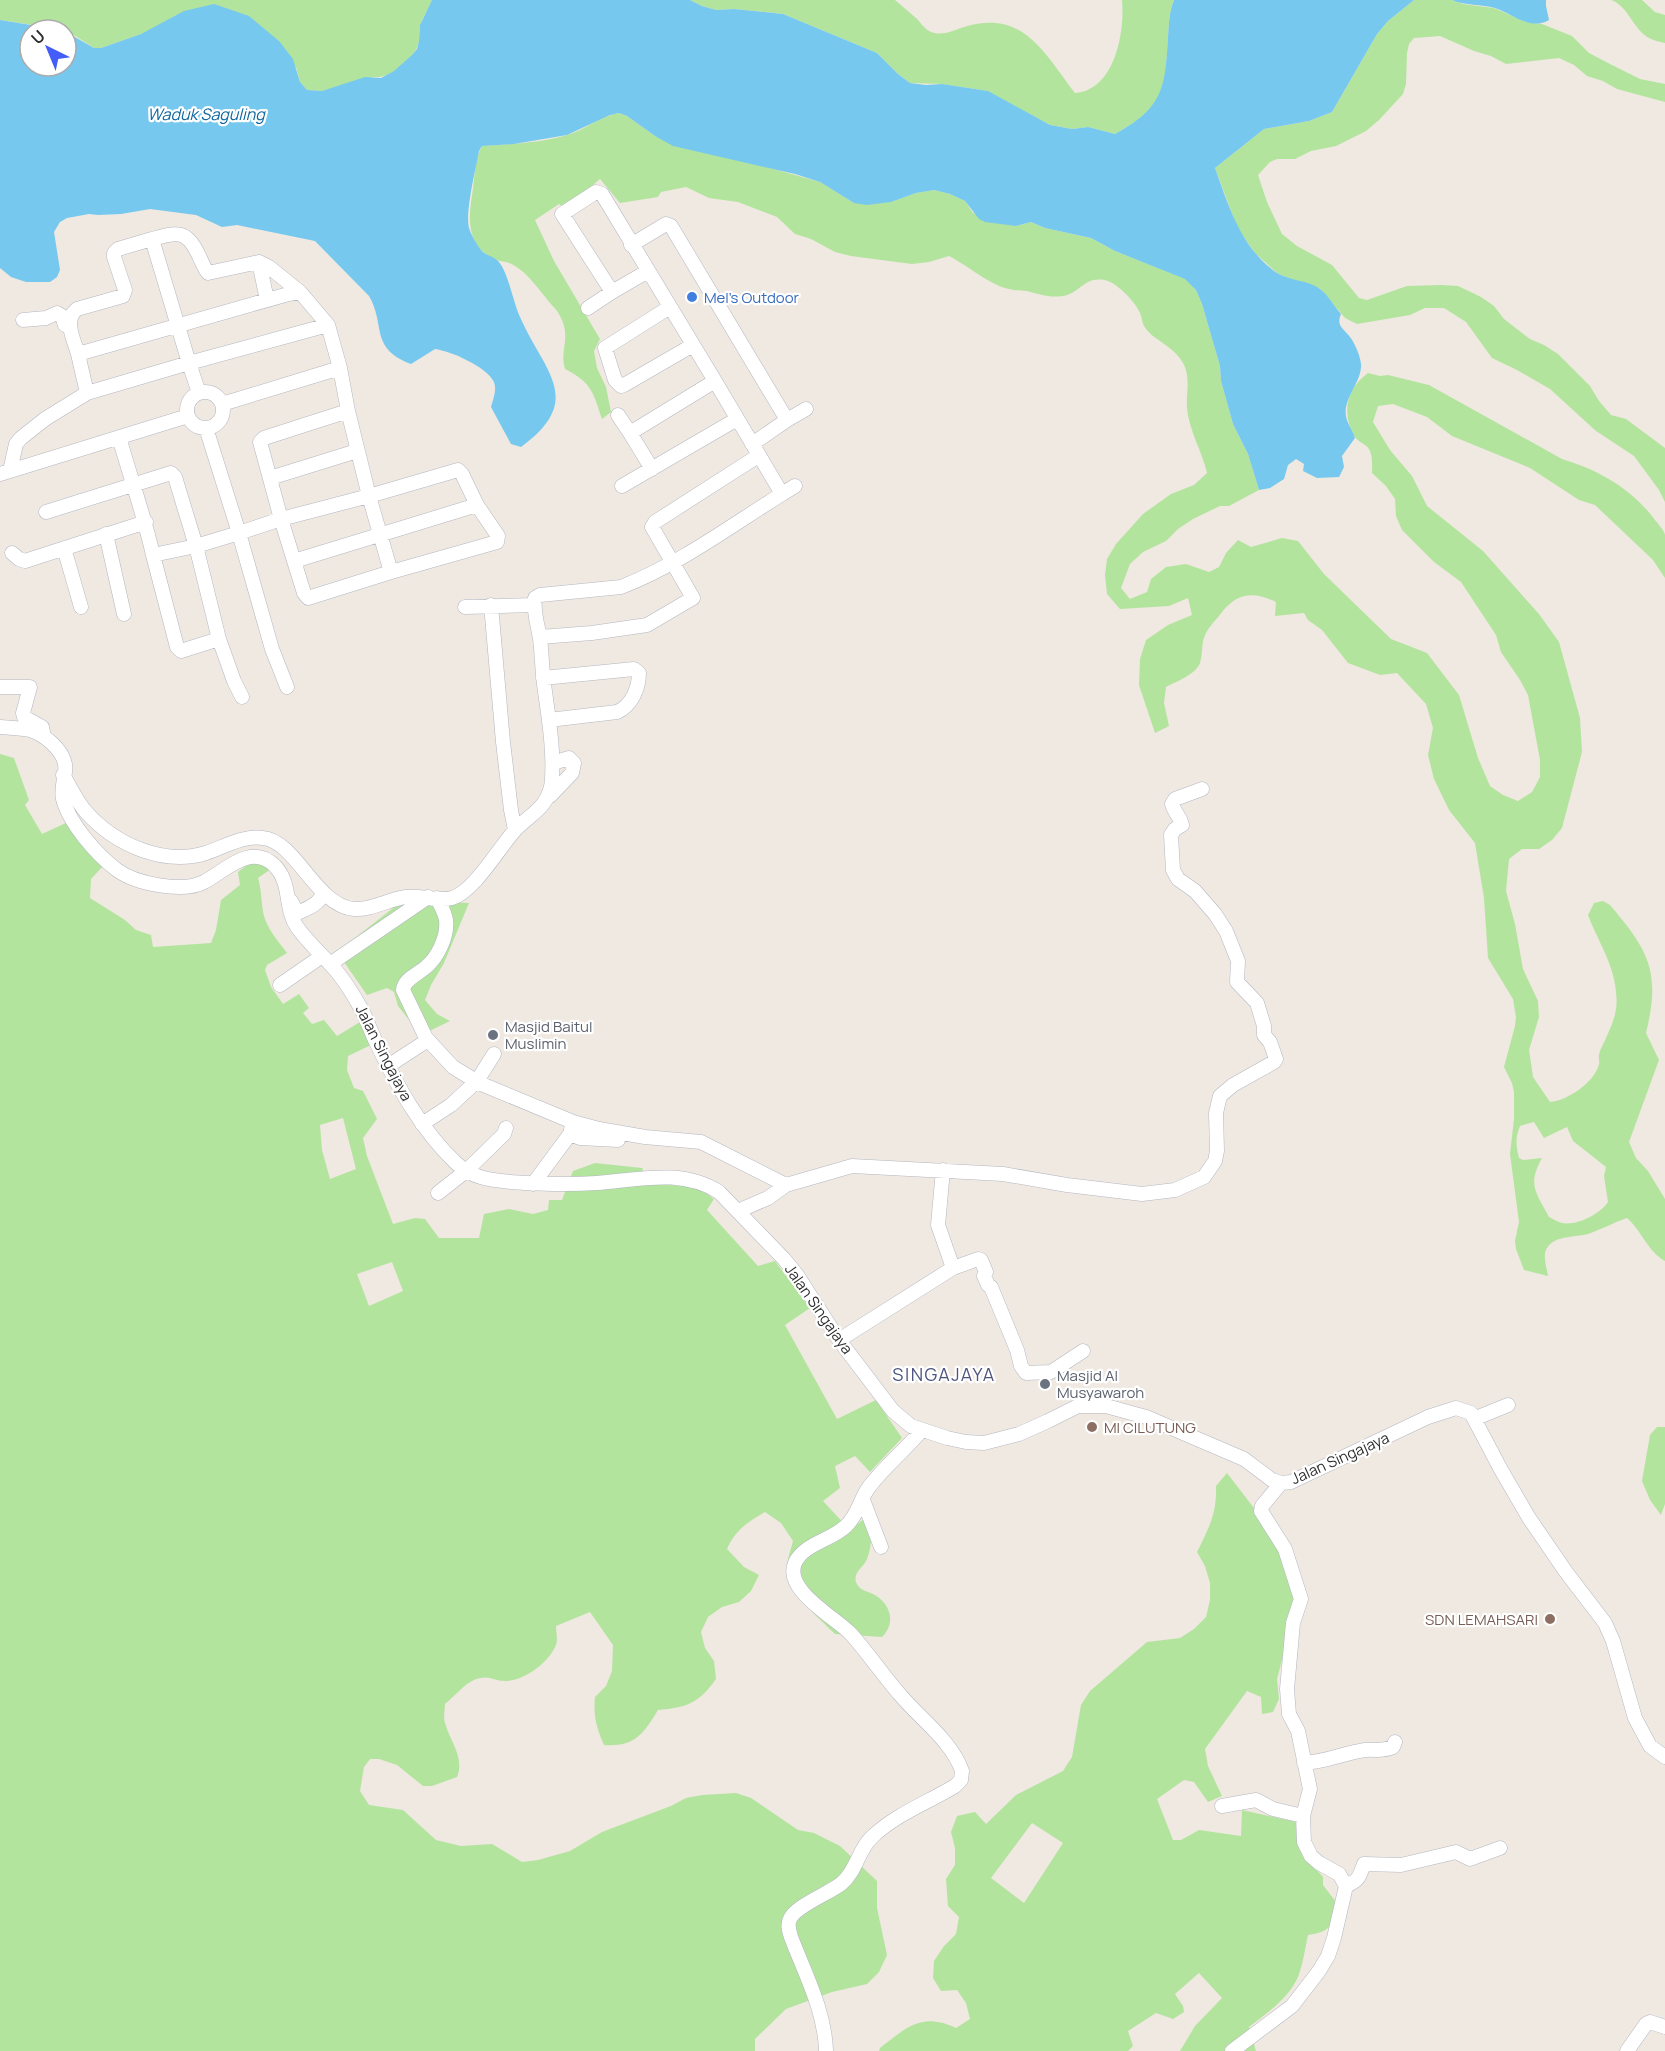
<svg xmlns="http://www.w3.org/2000/svg" width="1665" height="2051" font-family="Manrope,sans-serif">
  <style>
    .green { fill: #b3e49e; fill-rule: evenodd }
    .water { fill: #76c8ee }
    .lines { fill: none; stroke-linecap: round; stroke-linejoin: round }
    .minor-casing { stroke: #b4b6c1; stroke-width: 15 }
    .minor { stroke: #fff; stroke-width: 14 }
    .shop-dot { fill: #3f7fe0; stroke: #fff; stroke-width: 2 }
    .worship-dot { fill: #6b7280; stroke: #fff; stroke-width: 2 }
    .education-dot { fill: #8d6e63; stroke: #fff; stroke-width: 2 }
    .labels { text-anchor: middle; dominant-baseline: central; stroke-width: 4.5; stroke-linejoin: round; paint-order: stroke }
    .shop-label { font-size: 15px; fill: #366cbe; stroke: #fff; text-anchor: start }
    .worship-label { font-size: 15px; fill: #5b616d; stroke: #fff; text-anchor: start }
    .street-label { font-size: 15px; fill: #2e2e2e; stroke: #fff }
    .education-label { font-size: 15px; fill: #785e54; stroke: #fff; text-anchor: start }
    .water-label { font-size: 16px; font-style: italic; fill: #0f67a0; stroke: #fff }
    .quarter-label { font-size: 18px; letter-spacing: 1.5px; fill: #4d547f; stroke: #fff }
  </style>
  <rect width="100%" height="100%" fill="#efe9e1"/>
  <path class="green" d="M0,0h432c-3,9 -10,17 -12,26 -1,5 0,10 -1,15 -3,17 -28,38 -45,36l-52,14 -15,-1 -7,-8 -4,-15 -120,-52 -13,9 -22,10 -40,14h-7l-28,-18 -66,-10z
    M690,0h205c7,6 14,12 21,18 4,4 8,10 13,13 12,6 23,0 35,-4 60,-18 80,26 111,66 40,-3 50,-61 47,-93h52c-5,13 -5,24 -6,37 -3,54 -4,70 -53,97l-27,-7 -16,2 -22,-4 -63,-34 -45,-7 -32,-1 -12,-9 -21,-21 -94,-39 -49,-5 -18,1 -14,-4z
    M1414,0h38l11,4 31,4 32,14 16,2 30,12 17,17 21,11 30,15 25,5v18l-48,-13 -14,-8 -16,-5 -13,-11 -15,-7 -53,6 -15,-8 -17,-5 -34,-15 -26,2 -5,6 -2,9 -1,31 -3,10 -24,26 -13,11 -30,15 -25,5 -16,8h-18l-7,3 -12,13 9,27 15,32 15,12 35,19 27,33 8,2 40,-14 34,-1 17,1 23,11 13,9 10,13 26,20 14,6 14,9 32,32 9,15 12,14 15,4 39,29v54l-6,-12 -25,-34 -38,-25 -46,-42 -33,-19 -25,-12 -26,-36 -22,-14h-19l-15,7 -53,9 -12,-6 -25,-29 -14,-6 -14,-3 -15,-7 -21,-19 -18,-24 -23,-62 49,-39 45,-8 23,-9 45,-78 11,-13z
    M1611,0h31l13,12 10,3v28c-4,-1 -10,-2 -14,-4 -18,-8 -22,-33 -40,-39z
    M619,113l8,3 28,20 165,46 34,21 37,-1 25,-9 18,-3 16,4 15,7 8,12 43,13 15,-4 14,6 46,10 24,13 71,28 10,11 6,14 18,62 1,15 12,43 15,30 11,36 -30,16h-9l-27,13 -15,10 -12,12 -23,11 -13,12 -9,24 9,11 17,-7 4,-13 15,-12 20,-3 23,8 10,-5 7,-14 12,-13 13,7 31,-9 16,3 26,33 67,65 36,14 32,42 19,63 12,28 13,9 15,6 14,-9 8,-15v-17l-12,-65 -8,-15 -19,-28 -5,-17 -35,-53 -27,-20 -32,-32 -6,-14 -1,-17 -9,-13 -14,-13c0,-7 1,-17 -3,-24 -3,-5 -11,-7 -14,-12 -14,-23 -9,-48 13,-64l12,3 8,-1 41,10 133,74c37,11 70,30 93,61 3,4 9,10 10,15 0,14 0,29 0,43l-12,-18 -58,-55 -16,-5 -49,-32 -78,-32 -25,-19 -34,-13 -15,2 -5,16 17,28 22,26 15,30 56,45 56,63 20,28 21,76 2,34 -20,76 -10,12 -13,9h-17l-13,10 -3,32 9,33 8,45 15,32 1,16 -10,33 4,27 17,25c17,-1 45,-20 49,-38 1,-3 -1,-6 0,-9 1,-6 5,-12 7,-17 11,-24 13,-33 8,-59 -5,-23 -18,-42 -26,-64l6,-12 9,-2 7,4c39,46 51,67 36,128l13,27 -30,82 7,16 12,13 17,28v62c-17,-9 -23,-30 -38,-43 -12,4 -23,10 -36,15 -13,5 -35,1 -44,15 -5,7 0,20 1,28l-24,-6 -8,-21 -1,-8 4,-19 -9,-68 4,-35v-27l-2,-9 -8,-16 11,-41 1,-9 -3,-18 -25,-41 -4,-60 -9,-55 -26,-33 -15,-31 -6,-24 5,-27 -7,-24 -29,-31 -17,2 -32,-12 -26,-33 -14,-10 -4,-7 -29,3 1,-14c-25,-12 -41,-8 -57,14 -5,6 -11,12 -14,19 -4,9 -2,19 -5,28 -5,12 -23,18 -34,24l-2,16 5,23 -14,7 -16,-48 1,-26 6,-19 22,-15 24,-10 -4,-17 -19,8 -49,3 -13,-15 -2,-19 2,-16 9,-15 27,-30 28,-20 23,-9 13,-12c-5,-22 -18,-42 -20,-65 -1,-15 4,-31 -4,-45 -10,-18 -31,-23 -39,-37 -2,-4 -2,-8 -4,-13 -4,-10 -21,-28 -32,-32 -23,-7 -27,12 -45,15 -14,2 -24,-2 -36,-5 -6,-1 -12,0 -18,-2 -18,-3 -42,-24 -60,-33l-20,6 -17,2 -61,-8 -16,-4 -24,-13 -16,-5 -18,-17 -39,-15 -29,-4 -23,-11 -25,5 -3,5 -38,6 -20,-24 -7,6v3l-30,19 -4,-3 -24,16 19,41 46,78 -6,12 3,17 9,19 5,25 -9,7c-9,-27 -10,-36 -37,-50 -6,-20 7,-30 -5,-53 -3,-7 -9,-11 -14,-18 -9,-11 -18,-24 -31,-32 -5,-4 -12,-4 -18,-6 -30,-12 -29,-38 -25,-65 3,-16 2,-35 10,-49 28,-2 58,-3 85,-11 18,-5 33,-19 52,-22zM1534,1122l10,16 23,-11 6,14 33,26 -2,9 4,26c-8,12 -31,24 -46,21 -4,-1 -9,-4 -13,-6 -13,-25 -22,-32 -7,-59l-19,2 -4,-2c-3,-12 -4,-20 1,-32z
    M0,754l14,4 15,42 -4,5 17,29 26,-12 37,42 -14,15 -1,19 35,22 11,10 15,5 2,12 58,-4 5,-13 5,-30 19,-15 -2,-13 13,-10 13,1 7,6 -13,9c4,13 3,26 6,38 4,14 15,26 23,37l-20,12 -2,5 6,17 12,17 16,-10 10,14 -6,5 9,11 12,-4 13,16 23,-14 11,23 -23,11 -1,14 7,18 9,3 14,28 -14,19 4,18 26,68 22,-6 10,1 14,19h40l5,-24 25,-5 24,5 15,-4 1,-10h13l11,-29 22,-8 47,5 7,17c23,0 47,-2 65,14l-7,11 51,56 17,-5 35,47 -25,17 52,94 39,-19 26,38 -32,34 -15,-16 -20,10 5,22 -17,13 27,29 15,-12c2,7 6,15 6,22 0,5 -2,14 -4,19 -3,8 -14,13 -11,23 3,9 12,9 19,13 16,10 21,28 7,42l-47,-3c-17,-17 -50,-44 -48,-69 1,-8 4,-16 6,-24l-12,-18 -16,-11c-18,11 -29,17 -38,37l17,18 15,8 -8,16 -12,11 -17,5 -14,10 -7,15 4,16 9,13 2,18c-16,23 -29,29 -58,31 -15,25 -24,37 -54,35 -7,-16 -11,-29 -9,-48l11,-11 6,-15 1,-26 -23,-33 -34,14c0,6 2,13 0,19 -7,17 -31,36 -51,36 -13,0 -16,-7 -31,-1 -10,4 -20,17 -29,24 0,6 -2,13 0,19 5,18 20,35 12,54l-25,9h-9l-26,-21 -18,-6h-9l-6,8 -4,24 9,14 34,5 33,30 25,6 31,-2 30,18 16,-2 32,-9 32,-19 69,-26 15,-8 16,-3 34,-2 15,5 47,32 16,3 26,13 37,35v27l10,47 -8,17 -12,12 -35,8 -46,17 -31,30v12h-755zM343,1118l13,51 -26,10 -8,-29 -2,-25zM392,1262l11,29 -34,15 -12,-32z
    M402,901l67,2 -25,60 -13,22 -6,15 12,14 13,7 -29,14 -23,-29 -4,-14 -7,-4 -20,7 -30,-43z
    M1657,1427h8v77l-4,11 -11,-15 -8,-19 8,-46z
    M1227,1473l30,39 27,48 12,33 -5,33 -14,53 2,20 -6,13 -11,2 -1,-17 -14,-6 -42,58 3,17 14,30 -14,6 -14,-20 -10,-2 -27,19 16,41h8l18,-10 42,6 1,-26 54,12 6,31 21,24v8l13,17c-3,23 -3,29 -28,33 -3,14 -5,29 -10,42 -10,22 -30,35 -49,50l7,24h-76l15,-25 27,-28 -23,-25 -24,21 8,12 1,6 -11,7 -17,-6 -28,18 5,15 -5,5h-249l1,-3c27,-21 42,-36 76,-20l14,-9 -4,-16 -9,-13 -16,1 -8,-13 1,-17 10,-15 12,-12 3,-17 -11,-11 -2,-27 9,-14v-17l-4,-16 6,-16 18,-4 11,12 30,-29 47,-24 9,-14 9,-52 9,-14 57,-49 33,-4 14,-9 12,-12 4,-17v-17l-5,-17 -8,-14c12,-24 20,-39 19,-66zM1032,1823l31,20 -39,60 -33,-25z"/>
  <path class="water" d="M432,0h258l12,6 14,4 18,-1 49,5 94,39 21,21 12,9 16,2 16,-1 46,7 62,34 22,4 16,-2 27,7c48,-26 50,-45 53,-97 1,-13 1,-24 6,-37h240l-26,21 -11,13 -45,78 -23,9 -45,8 -49,39c14,39 26,80 62,105 13,8 31,7 43,16 8,6 14,17 21,25 -5,12 2,14 9,23 5,6 12,23 11,30 -1,17 -18,32 -15,49 1,7 7,15 9,22l-13,18 2,11 -5,10 -22,1 -14,-7 1,-7 -8,-5 -8,6 -4,14 -14,9 -11,2 -11,-36 -15,-30 -12,-43 -1,-15 -18,-62 -6,-14 -11,-11 -70,-28 -24,-13 -46,-10 -14,-6 -15,4 -31,-4 -6,-3 -14,-18 -15,-7 -16,-4 -18,3 -25,9 -24,3 -13,-2 -34,-21 -25,-8 -122,-28 -18,-10 -28,-20 -8,-3 -9,2 -43,20 -53,9 -32,2 -3,5c-3,17 -14,61 -10,77 2,7 9,19 14,24 5,4 12,5 16,10 10,13 14,40 21,55 24,55 66,82 1,130l-10,-3 -20,-37c2,-7 6,-17 3,-25 -7,-15 -43,-31 -59,-33l-24,15c-42,-16 -25,-39 -42,-68l-54,-55 -78,-16 -15,2 -26,-12 -46,-6 -29,5 -23,1 -9,-1 -22,4 -7,4 -6,10 6,38 -3,7 -7,5h-24l-15,-5 -11,-9v-248l62,10h-32v36h36v-34l28,16h7l40,-14 43,-23 30,-7 35,12 30,25 14,18 7,23 7,8 15,1 43,-14 16,1 13,-7 18,-16 5,-6 2,-8 1,-16z
    M1452,0h94v6l3,14c-19,11 -36,-6 -54,-12 -14,-4 -29,-2 -43,-8z"/>
  <g class="lines">
    <defs>
      <path id="minor" d="M152,239c25,-7 35,-10 47,17 3,6 5,12 9,17l51,-11 10,5 31,25
        M631,245l35,-21 5,2 116,194 -35,24
        M259,262l8,38
        M670,307l-65,41 10,32 6,6 3,-1 69,-40
        M588,308l24,-16
        M23,320l23,-2 11,-5 5,3 3,9 4,1
        M78,354c-4,-14 -15,-34 -1,-45l46,-13 2,-6 -11,-33v-4l4,-4 34,-10 37,124 -102,30 -9,-39 207,-59 15,-3 28,33
        M187 410a18 18 0 1 1 36 0a18 18 0 1 1-36 0Z
        M199,393l-10,-30 139,-38 12,43
        M222,404l118,-36 8,43 21,85 -88,23 -21,-77 4,-4 84,-27
        M618,415l12,18
        M787,420l19,-11
        M206,428l33,105 42,-14 23,74 4,5 83,-26
        M119,437c11,39 25,78 34,118
        M652,469l-22,-36 85,-52
        M458,470l4,4 15,31 21,31 -1,6 -106,30 -22,-76z
        M10,471l6,-27 5,-6 24,-19 42,-26
        M0,474l188,-58
        M270,478l87,-27
        M622,486l115,-67
        M782,494l13,-8
        M46,512l125,-39 4,4 21,69 -43,9 24,92 4,4 38,-12 -23,-93 43,-13 33,116 15,38
        M106,534l18,80
        M64,548l17,59
        M12,553l7,6 6,2 121,-39
        M294,561l183,-56
        M491,605l12,137 8,68 4,20
        M465,607l69,-2
        M540,637l52,-4 55,-8 46,-27 -41,-71 3,-5 103,-66
        M219,639l15,42 8,16
        M543,678l91,-9 5,4c0,16 -8,33 -22,39l-68,8
        M0,687h30l-7,26 1,4 18,10 1,5
        M0,727c10,1 20,1 30,3 14,4 32,19 35,34 2,11 -5,22 -2,35 6,24 34,56 54,71 19,14 66,23 87,12 21,-11 47,-40 71,-16 17,18 9,42 22,61 9,13 22,25 33,37 12,12 21,27 29,41 7,11 11,25 17,37 21,43 44,87 80,121 16,15 34,17 55,19 29,2 57,3 86,1 41,-3 84,-15 122,9l65,67 13,16 42,65 54,71 18,15 36,12 19,4 18,1 35,-9 29,-13 30,-15h28l40,11 98,42 28,21 9,3 10,-1 137,-65 28,-9 15,5 29,55 29,50 37,54 39,51 8,18 22,77 15,28 15,11
        M63,775c8,13 14,27 24,38 29,32 77,53 119,40 18,-6 37,-18 57,-15 33,3 53,68 91,71 18,1 35,-10 52,-12 15,-2 32,5 46,1 22,-6 48,-52 64,-69 9,-9 20,-16 27,-25 5,-6 9,-17 9,-25 2,-32 -4,-64 -8,-95 -2,-15 -2,-30 -4,-45 -2,-14 -7,-27 -5,-41l5,-3 81,-8c57,-22 108,-60 161,-93l-67,-113 -113,-187 -6,-2 -34,22 50,78 36,-21
        M550,796l22,-23 2,-10 -5,-5 -16,5
        M291,901l6,11h3c10,-5 21,-9 23,-20
        M330,964l98,-67
        M280,985l42,-29
        M427,1040l-24,-50c1,-11 15,-16 23,-23 12,-10 22,-31 20,-47 -1,-8 -6,-15 -9,-22
        M388,1066l40,-26 25,27 26,16 94,39 26,7 46,8 56,5 85,43
        M573,1122l-3,12 10,4 38,2
        M422,1124l29,-19 26,-24 17,-27
        M943,1170l-5,55 15,43
        M533,1184l37,-50
        M438,1193l28,-22 38,-37 2,-6
        M738,1211l30,-13 18,-13 66,-19 151,8 64,11 75,9 33,-4 29,-13 11,-16 2,-10 -1,-38 4,-17 13,-11 41,-23 2,-3 -6,-17 -6,-7v-9l-7,-23 -20,-21 1,-21 -12,-30 -11,-17 -20,-23 -17,-12 -5,-9 -2,-35 4,-6 7,-4c-1,-7 -8,-13 -10,-21l3,-5 27,-10
        M839,1340l114,-72 25,-9 3,1 5,12 -2,4 4,9 3,2 26,63 4,16 5,7 25,-1 32,-21
        M1476,1418l32,-13
        M863,1500l18,47
        M1304,1763c22,-1 40,-10 61,-13 11,-1 16,2 28,-3l2,-5
        M1222,1806l34,-6 17,9 30,7
        M1346,1886c15,-7 13,-10 18,-22l37,1 55,-13 14,7 30,-11
        M826,2051c-1,-40 -21,-77 -35,-114 -2,-6 -4,-12 -1,-18 5,-13 40,-26 52,-36 15,-13 16,-33 30,-46 24,-23 55,-34 83,-51l6,-6 1,-9c-10,-29 -40,-51 -60,-74 -18,-20 -33,-43 -51,-63 -15,-16 -68,-44 -56,-71 8,-19 37,-23 51,-37 12,-11 14,-27 23,-39 16,-21 36,-37 53,-57
        M1232,2051l60,-45 27,-35 9,-15 6,-18 12,-52 -7,-12 -20,-11 -8,-7 -7,-14 -1,-26 7,-27 -12,-58 -9,-17 -2,-25 6,-66 8,-24 -16,-50 -24,-38 1,-5 19,-23
        M1627,2051l19,-27 4,-2 15,5"/>
    </defs>
    <use href="#minor" class="minor-casing"/>
    <use href="#minor" class="minor"/>
  </g>
  <circle class="shop-dot" cx="692" cy="297" r="6"/>
  <g class="worship-dot">
    <circle cx="493" cy="1035" r="6"/>
    <circle cx="1045" cy="1384" r="6"/>
  </g>
  <g class="education-dot">
    <circle cx="1092" cy="1427" r="6"/>
    <circle cx="1550" cy="1619" r="6"/>
  </g>
  <g class="labels">
    <g class="shop-label">
      <text x="704" y="297">Mel's Outdoor</text>
    </g>
    <g class="worship-label">
      <text x="505" y="1026">Masjid Baitul<tspan x="505" dy="17">Muslimin</tspan></text>
      <text x="1057" y="1375">Masjid Al<tspan x="1057" dy="17">Musyawaroh</tspan></text>
    </g>
    <g class="street-label">
      <text transform="translate(384 1053) rotate(63)">Jalan Singajaya</text>
      <text transform="translate(819 1309) rotate(55)">Jalan Singajaya</text>
      <text transform="translate(1340 1458) rotate(-24)">Jalan Singajaya</text>
    </g>
    <g class="education-label">
      <text x="1104" y="1427">MI CILUTUNG</text>
      <text x="1538" y="1619" text-anchor="end">SDN LEMAHSARI</text>
    </g>
    <g class="water-label">
      <text x="206" y="114">Waduk Saguling</text>
    </g>
    <g class="quarter-label">
      <text x="944" y="1374">SINGAJAYA</text>
    </g>
  </g>
  <g transform="translate(48 48) rotate(317)"><circle r="28" fill="#ffffff" stroke="#ababab" stroke-width="1.5"/>
  <path d="M0-4.5L10 22L0 15L-10 22Z" fill="#445df8"/>
  <text y="-9" font-size="16" font-weight="bold" text-anchor="middle" fill="#2e2e2e">U</text>
  </g>
</svg>
